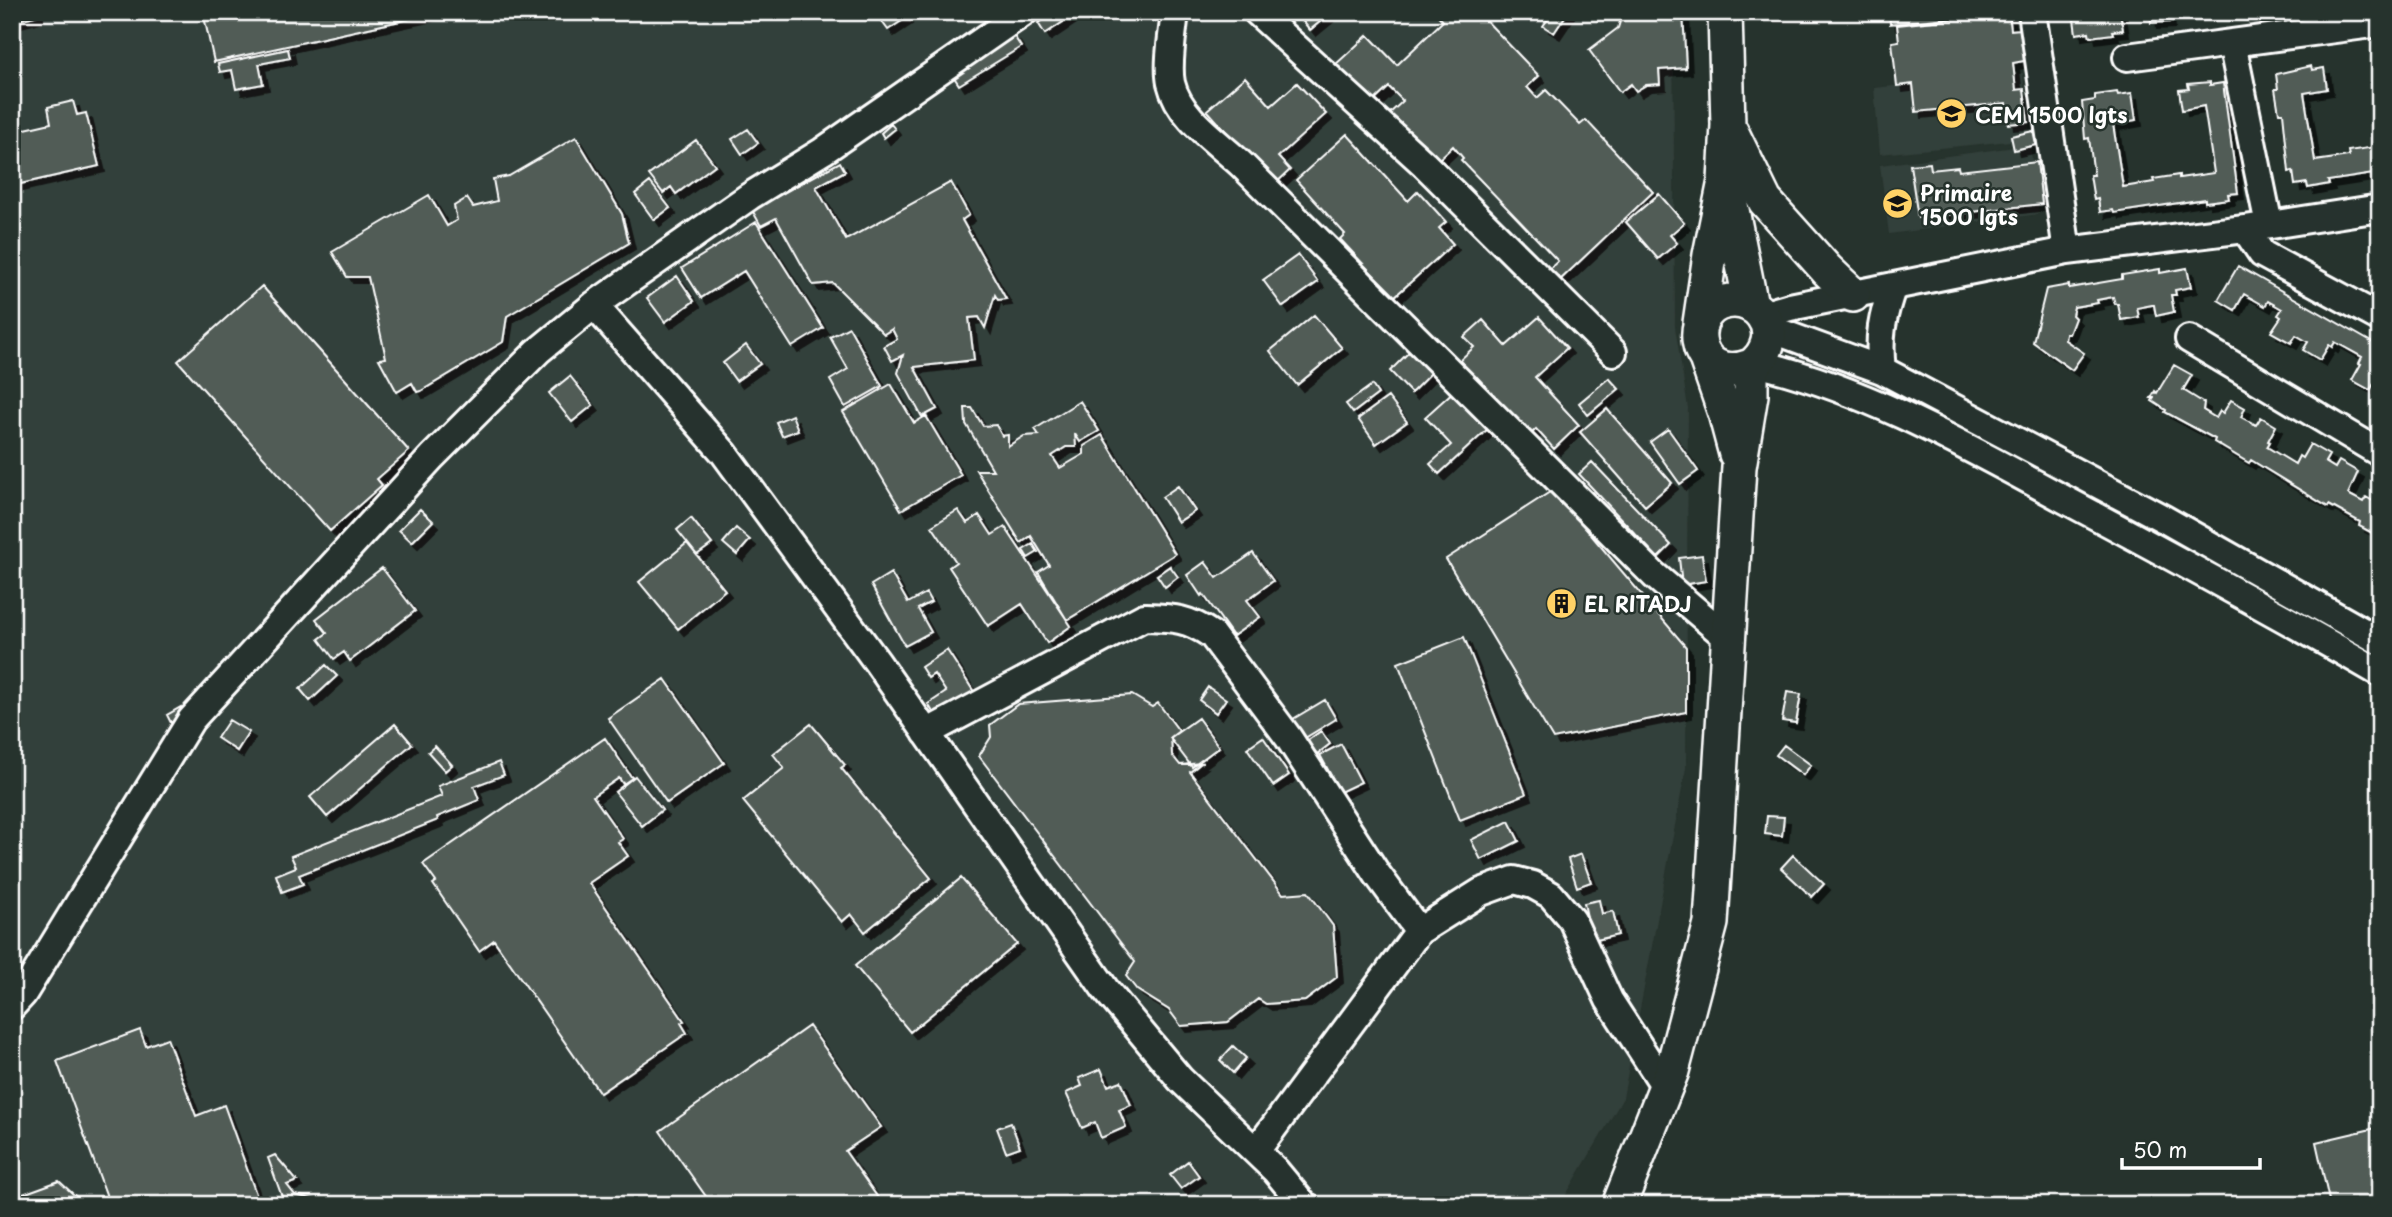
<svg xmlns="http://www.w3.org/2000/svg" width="2392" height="1217" font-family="'Playpen Sans',sans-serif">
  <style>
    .built { fill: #333f3a }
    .building { fill: #515c57; stroke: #fff; stroke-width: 2; filter: url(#shadow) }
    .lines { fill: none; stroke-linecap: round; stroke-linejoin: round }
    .minor-casing { stroke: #fff; stroke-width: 32 }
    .major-casing { stroke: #fff; stroke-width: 38 }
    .minor { stroke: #26332d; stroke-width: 26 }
    .major { stroke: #26332d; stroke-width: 33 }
    .labels { text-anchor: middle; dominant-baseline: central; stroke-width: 5; stroke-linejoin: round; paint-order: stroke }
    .poi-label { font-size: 21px; font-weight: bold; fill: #fff; stroke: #26332d; text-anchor: start }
  </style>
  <defs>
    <filter id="shadow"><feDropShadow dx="6" dy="6" stdDeviation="0" flood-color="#0009"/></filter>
  </defs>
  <rect width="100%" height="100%" fill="#26332d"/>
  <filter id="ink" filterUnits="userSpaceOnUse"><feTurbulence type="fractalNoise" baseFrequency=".0143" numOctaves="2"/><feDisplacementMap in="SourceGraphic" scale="14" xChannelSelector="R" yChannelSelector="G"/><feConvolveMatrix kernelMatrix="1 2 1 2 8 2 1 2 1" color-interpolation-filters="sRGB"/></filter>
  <g filter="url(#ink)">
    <path class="built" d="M12,12h1661l2,315 13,81 -2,360 -63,330 -63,107h-1548z
      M2023,73l7,66 -150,15 -6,-66z
      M2030,145l9,69 -150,20 -9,-69z"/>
    <path class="building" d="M12,12h25l1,3 -26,7z
      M203,12h238l-227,50z
      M875,12h26l5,6 -18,12z
      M1054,12h24l-33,22 -7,-11z
      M1295,12h37l-22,18z
      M1435,12h43l61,64 -12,11 10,11 9,-8 34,35 6,-5 67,72 -95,90 -10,-12 10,-9 -97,-101 2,-2 -10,-12 -17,16 -47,-48 14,-13 -14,-14 -17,16 -37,-38 33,-30 29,30 46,-44z
      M1553,12h15l-14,21 -11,-7z
      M1623,12h60l3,56 -27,2 1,14 -14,1 -10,6 -5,-7 -11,8 -31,-42 29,-22z
      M1767,12h57v2l-56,2z
      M1889,12h115l-114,12z
      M2073,12h47l3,18 -11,1 1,3 -23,3 -1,-5 -13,2z
      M2150,12h18l1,10 -18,1z
      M2009,13l2,17 10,-1 3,32 -11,2 3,27 8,-1 4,33 -20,2 -2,-21 -90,9 -3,-28 -16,2 -5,-44 7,-1 -2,-16z
      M1014,36l7,11 -62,38 -7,-11z
      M288,49l2,9 -31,6 4,20 -27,5 -4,-19 -12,2 -2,-8z
      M2380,58v26h-4l-3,-25z
      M2311,66l1,4 12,-2 3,21 -23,4 11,68 34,-5 -1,-5 27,-4 1,3h4v23l-52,8 1,3 -21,4 -1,-5 -12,2 -2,-14 -4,1 -6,-59h-4l-4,-24h3l-2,-15z
      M1245,77l26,29 26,-23 29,31 -48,43 12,13 -16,15 -67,-75z
      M2210,82v3l13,-2 15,110 -10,1 1,5 -24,3v-3l-91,14 -1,-3 -13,2 -2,-13 -4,1 -4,-25h4l-5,-37 -4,1 -3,-37 13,-2v-5l22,-3 1,3 14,-2 4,27 -23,4 10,63 31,-5 -1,-3 26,-4v3l35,-5 -10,-67 -22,4 -3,-20 10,-1 -1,-5z
      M73,101l4,14 9,-2 13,53 -83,19 -4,-15v-38l39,-9 -3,-16z
      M891,124l4,5 -11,9 -3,-5z
      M748,129l10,14 -16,11 -10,-15z
      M2033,131l3,14 -22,5 -3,-14z
      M1347,134l61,67 10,-10 28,31 -7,6 14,16 -59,53 -54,-58 5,-5 -49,-54z
      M576,137l46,77 7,29 -122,73 -4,26 -82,49 -4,1 -5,-9 -15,9 -18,-33 7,-1 -18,-81h-21l-15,-25 97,-57 18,31 10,-6 -3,-14 13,-8 6,9 24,-6 -4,-22 16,-3z
      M696,140l19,25 -39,29 -5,-7 -8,6 -14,-18z
      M840,162l5,9 -29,16 30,53 105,-58 18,33 -7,5 44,79 -8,1 -3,-5 -10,33 -6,-11 -10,1 5,42 -60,7 23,42 -15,8 -24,-44 5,-18 -11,6 -8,-15 13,-7 -5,-10 -8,5 -51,-51 -20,2 -37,-67 -15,8 -9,-16z
      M2037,162l5,42 -124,14 -8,-53 20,-2 1,7 27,-3 1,4z
      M650,182l20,26 -16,12 -19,-26z
      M1659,194l25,29 -14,12 7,8 -19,16 -32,-37z
      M2007,210l1,8 -9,1 -1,-8z
      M756,222l67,106 -31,19 -48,-76 -43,27 -19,-30z
      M1298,255l20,27 -35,25 -20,-27z
      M2238,266l142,81v38l-5,-3 -5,8 -18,-10 9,-16 -2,-1 3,-6 -27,-15 -3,5 -3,-2 -9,15 -17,-10 5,-8 -12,-7 -5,8 -20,-11 10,-15 -3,-2 4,-6 -14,-8 -3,5 -21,-12 -9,16 -17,-10z
      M2187,268l4,19 -16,3 1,5h-5l3,17 -18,4 -2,-11h-2l-15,3 2,9 -18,3 -3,-16h-3l-2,-7 -16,3 1,3 -24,4 -2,8 3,3 -6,16h-3l-1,6 19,13 -12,17 -39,-28 13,-53 23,-4v3l53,-9v-4l38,-6v4z
      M677,276l17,25 -29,21 -18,-24z
      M262,286l147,165 -32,28 5,6 -52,46 -152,-170z
      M1314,315l28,33 -45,37 -27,-34z
      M1539,317l28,31 -32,29 44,48 -25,24 -18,-20 -6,6 -53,-58 -2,1 -16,-17 15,-14 -10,-10 19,-17 23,26z
      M849,327l33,59 -37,21 -15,-27 18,-11 -18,-32z
      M746,345l14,19 -24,17 -13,-18z
      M1410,351l21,22 -20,20 -21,-22z
      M2174,365l18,10 -9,15 21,13 -1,7 13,8 4,-7 3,2 8,-13 14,8 -4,9 15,8 5,-8 15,9 -8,15 2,1 -3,5 28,17 4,-8 3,2 8,-14 19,11 -4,7 10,6 4,-7 19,11 -10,22 15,8 3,-5 14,8v32l-21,-11 1,-4 -31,-17 -1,2 -77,-47 -2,3 -35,-21 1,-3 -50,-27 1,-2 -14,-9 2,-3h-3l4,-7 2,2z
      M570,376l23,29 -21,17 -23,-29z
      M1609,378l10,11 -31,26 -9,-12z
      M891,384l23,39 12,-7 35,59 -60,35 -58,-98z
      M1372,385l6,9 -25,19 -7,-9z
      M1455,390l35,37 -51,47 -9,-10 21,-19 -26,-28z
      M1388,397l19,25 -31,22 -18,-25z
      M1080,401l19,30 -19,11 -5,-8 1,13h-10l-14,9 8,12 24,-14v-8l18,-11 73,119 -108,66 -29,-48 11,-7 -18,-29 -10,7 -45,-73h17l-27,-46 -1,-16h7l11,18 13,-1 6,11 6,-1v11l16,-10 15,-1 -4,-6z
      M1607,409l65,74 -27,23 -65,-74z
      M792,415l6,15 -16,6 -6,-14z
      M1668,429l30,42 -18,13 -30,-42z
      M1592,462l79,83 -13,13 -79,-84z
      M1178,486l17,25 -17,11 -16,-25z
      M1553,490l133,157v65l-133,27 -107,-180z
      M420,509l13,12 -21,21 -13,-12z
      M958,510l9,13 12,-8 13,20 13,-8 66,99 -24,17 -25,-39 -34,22 -39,-59 7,-5 -24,-36z
      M691,518l21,26 -15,11 -20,-25z
      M736,528l14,12 -13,15 -14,-12z
      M687,543l38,47 -47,39 -39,-47z
      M1033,544l5,8 -10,6 -5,-8z
      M1253,553l20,28 -26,19 13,17 -27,19 -30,-42 -2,2 -14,-21 18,-13 12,16z
      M1702,555l4,26 -24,4 -3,-27z
      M1170,566l8,11 -13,10 -8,-12z
      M382,568l33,43 -65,50 -6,-9 -10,7 -15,-20 8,-6 -11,-14z
      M891,573l17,30 18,-10 5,9 -13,7 13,23 -26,14 -34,-61z
      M1464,637l62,157 -66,26 -62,-157z
      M947,650l27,42 -38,25 -8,-13 18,-12 -12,-18 -6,4 -7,-11z
      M326,665l11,11 -27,25 -10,-12z
      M665,679l59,84 -57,40 -59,-85z
      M1208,687l18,12 -10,14 -17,-13z
      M1787,692l14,2 -5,29 -14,-2z
      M1132,695l20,12 6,-4 21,28 -8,6 1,18 8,10 21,-2 -11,9 93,122 25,-2 25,34 4,51 -32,24 -39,3 -8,-5 -30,23 -47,4 -12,-16 -32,-20 -11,-14 9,-14 -156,-206 12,-19 -1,-12 28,-21z
      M1325,700l11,19 -31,19 -12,-19z
      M181,707l4,9 -14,7 -4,-8z
      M1198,718l21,29 -27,20 -22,-29z
      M229,720l20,12 -12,19 -20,-13z
      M395,724l17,20 -85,73 -17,-20z
      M811,724l34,41 -4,3 90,110 -66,54 -14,-18 -9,8 -99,-121 41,-33 -11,-14z
      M1321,731l9,13 -13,10 -10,-13z
      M1263,737l26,38 -16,11 -26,-38z
      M605,738l27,40 -9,6 -4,-6 -26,18 30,43 -5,3 10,14 -39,27 95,138 -3,2 6,10 -87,60 -106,-153 -15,11 -46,-67 3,-2 -13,-18z
      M1341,744l20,38 -21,10 -20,-37z
      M1784,745l27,20 -8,10 -27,-20z
      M435,746l17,19 -7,6 -17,-19z
      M499,762l5,13 -30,11 5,14 -42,17 1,3 -139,55 4,9 -21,8 -6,-17 20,-8 -5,-11 151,-60 -4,-10z
      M635,776l27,34 -20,16 -27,-34z
      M1767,816l17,1 -2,19 -17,-2z
      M1509,821l10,20 -38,19 -10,-20z
      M1581,854l10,28 -14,5 -9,-28z
      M1793,855l31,29 -12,13 -31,-29z
      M961,878l56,66 -107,88 -55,-66z
      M1599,900l3,14 11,-3 5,24 -26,6 -8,-38z
      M809,1026l72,101 -36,24 38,54h-171l-52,-74z
      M140,1030l6,16 21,-8 29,78 28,-11 36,100h-150l-53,-144z
      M1233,1046l13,12 -13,15 -13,-13z
      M1101,1069l7,17 13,-5 10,24 -12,5 7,17 -25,11 -6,-16 -13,6 -16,-35 16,-7 -3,-8z
      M1011,1123l9,24 -14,5 -9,-24z
      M2380,1127v78h-50l-14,-63z
      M275,1155l22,26 -10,4 8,10 17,4 -15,6h-12l-17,-47z
      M1188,1161l11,15 -18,13 -11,-14z
      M59,1181l26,24h-73v-7z"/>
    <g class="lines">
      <defs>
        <path id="minor" d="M1175,12c-2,20 -8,52 -4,71 8,35 47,59 71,82l412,410 75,64
          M1257,12l167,152 189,188
          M2032,12l35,239
          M2232,43l37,182
          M2127,57l253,-34
          M2245,229l17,25 118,64
          M594,305l130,148 153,209 228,327 75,90 95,91 29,35
          M1762,315l28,-8 277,-56 178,-22 135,-21
          M1768,328l114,42 282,149 216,122
          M2189,339l191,114
          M1756,363c110,26 208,82 306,135 107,57 213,114 318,175
          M1882,370c-4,-33 0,-53 11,-84
          M926,733l218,-116c30,1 43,1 68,18l76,102 89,137 42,57
          M12,1006l11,-12 168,-274 241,-263 106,-106 56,-46 156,-109 73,-45 201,-139
          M1256,1151l163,-220 62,-39 33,-12 19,5 18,10 21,25 37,80 57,88"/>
        <path id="major" d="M1731,131l34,70 62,69 26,25
          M1728,190l23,115
          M1700,323l10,-68 15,-74 3,-56 -3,-113
          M1706,358l19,55 11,41
          M1619,1205l53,-134 39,-148 28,-456 12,-72v-29c17,-12 24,-34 11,-51 -7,-9 -18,-14 -28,-14 -53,0 -45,87 17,65"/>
      </defs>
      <use href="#minor" class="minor-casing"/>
      <use href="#major" class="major-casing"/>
      <use href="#minor" class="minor"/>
      <use href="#major" class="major"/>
    </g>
  </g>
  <defs>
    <symbol id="school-disc" viewBox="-11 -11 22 22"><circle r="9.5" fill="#ffd166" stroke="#26332d"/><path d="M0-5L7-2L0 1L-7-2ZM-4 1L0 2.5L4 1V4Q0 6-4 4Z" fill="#111"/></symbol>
    <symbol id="building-disc" viewBox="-11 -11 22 22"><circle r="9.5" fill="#ffd166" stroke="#26332d"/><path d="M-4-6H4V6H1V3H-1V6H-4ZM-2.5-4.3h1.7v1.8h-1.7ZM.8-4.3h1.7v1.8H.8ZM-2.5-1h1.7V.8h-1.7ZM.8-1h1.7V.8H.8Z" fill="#111"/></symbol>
  </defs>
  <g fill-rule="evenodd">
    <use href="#school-disc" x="1934" y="96" width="35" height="35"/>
    <use href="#school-disc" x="1880" y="186" width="35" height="35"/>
    <use href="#building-disc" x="1544" y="586" width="35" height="35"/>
  </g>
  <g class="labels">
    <g class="poi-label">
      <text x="1975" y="114">CEM 1500 lgts</text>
      <text x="1920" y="192">Primaire<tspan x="1920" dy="24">1500 lgts</tspan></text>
      <text x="1584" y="603">EL RITADJ</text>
    </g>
  </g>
  <rect width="2392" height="1217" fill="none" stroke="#26332d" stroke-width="42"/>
  <rect x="21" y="21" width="2350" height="1175" fill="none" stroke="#fff" stroke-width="2.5" filter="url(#ink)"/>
  <path d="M2122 1158v10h138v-10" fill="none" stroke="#ffffff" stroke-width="3.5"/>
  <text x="2133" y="1158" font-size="21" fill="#ffffff" stroke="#26332d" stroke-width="5" paint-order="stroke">50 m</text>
</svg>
